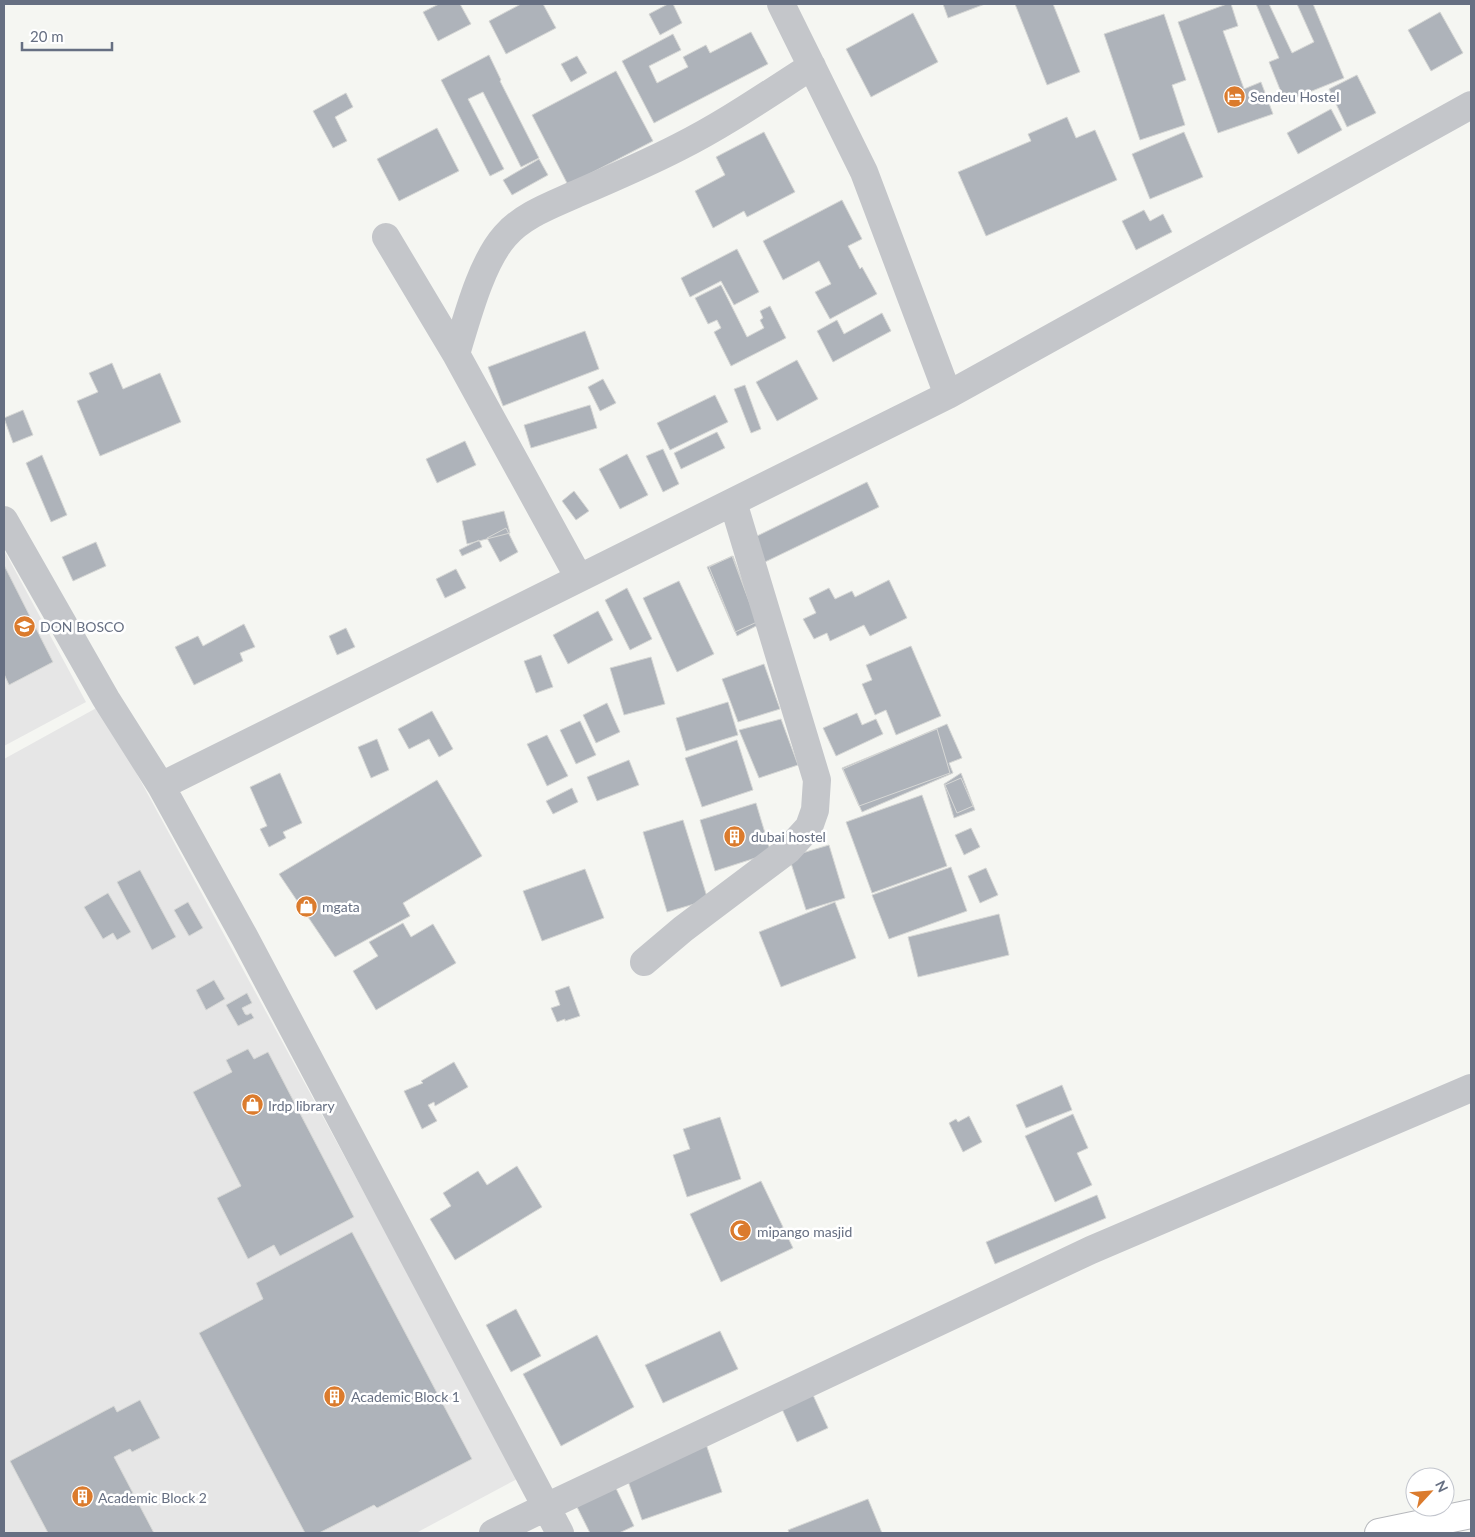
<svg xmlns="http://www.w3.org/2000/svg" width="1475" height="1537" font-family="Lato,sans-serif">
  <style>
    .built { fill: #e6e6e6 }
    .building { fill: #aeb3ba; stroke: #d6d7d5 }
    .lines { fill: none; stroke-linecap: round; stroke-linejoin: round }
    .highway-casing { stroke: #b6b8bc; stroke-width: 30 }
    .minor { stroke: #c4c6ca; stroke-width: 28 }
    .highway { stroke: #fff; stroke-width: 28 }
    .labels { text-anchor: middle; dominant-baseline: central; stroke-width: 5; stroke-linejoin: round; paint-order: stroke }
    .poi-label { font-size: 14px; fill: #666f82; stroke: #fff; text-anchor: start }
  </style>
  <rect width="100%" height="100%" fill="#f5f6f2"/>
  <path class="built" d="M4,550l82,152 -82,44z
    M100,706l419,772 -103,55h-412v-774z"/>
  <path class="building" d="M439,4h21l11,20 -33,17 -15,-29z
    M521,4h22l13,24 -50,26 -17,-33z
    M668,4h5l9,19 -22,12 -11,-21z
    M943,4h42l-37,14z
    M1015,4h38l27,68 -33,13z
    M1227,4h4l7,22 -15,5 21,58 17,-7 12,32 -55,19 -40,-111z
    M1256,4h13l23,49 22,-11 -17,-38h16l31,74 -59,24 -16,-40 10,-4z
    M1440,12l23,41 -32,18 -23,-41z
    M913,13l25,49 -67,35 -25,-48z
    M1164,14l22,66 -14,5 13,40 -45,15 -36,-106z
    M751,32l17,32 -114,59 -32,-62 51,-27 8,16 -32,16 8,17 31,-16 -5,-10 23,-12 4,8z
    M489,55l12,25 -1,1 39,77 -18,9 -38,-75 -15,7 36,70 -14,7 -49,-96z
    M577,56l10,17 -16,9 -10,-18z
    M616,71l37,70 -85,44 -36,-70z
    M1357,75l19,38 -29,14 -18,-38z
    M346,93l7,14 -18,10 12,24 -14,7 -20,-37z
    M1331,109l11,21 -44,24 -11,-21z
    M1067,117l9,21 19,-8 22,50 -131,56 -28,-64 73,-31 -3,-7z
    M437,128l22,43 -60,30 -22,-42z
    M764,132l31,60 -48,25 -3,-6 -31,17 -18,-37 30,-16 -9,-18z
    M1184,132l19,45 -53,22 -18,-45z
    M539,159l9,16 -36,20 -9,-15z
    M842,200l20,39 -14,7 12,23 2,-2 15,27 -47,25 -15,-27 16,-8 -12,-23 -36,19 -20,-39z
    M1144,210l6,11 13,-7 9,18 -36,18 -14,-29z
    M737,249l22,43 -25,13 -13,-24 -31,16 -9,-19z
    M721,285l26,52 17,-9 -4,-8 3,-2 -3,-7 10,-5 16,32 -55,28 -17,-34 7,-4 -4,-8 -9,4 -13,-26z
    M882,313l9,18 -58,31 -16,-31 20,-11 7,14z
    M585,331l14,38 -96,37 -15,-39z
    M797,360l21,39 -41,22 -21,-39z
    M112,363l11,26 37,-16 21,49 -81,34 -23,-55 21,-9 -9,-19z
    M603,379l13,24 -16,8 -12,-24z
    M745,385l16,44 -10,4 -17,-44z
    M715,395l13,27 -58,28 -13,-27z
    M590,405l7,23 -66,20 -7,-23z
    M23,410l10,25 -20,8 -9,-25z
    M717,432l8,16 -44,21 -7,-16z
    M465,441l11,24 -39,18 -11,-24z
    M663,449l16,35 -16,8 -17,-36z
    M627,454l21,41 -28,14 -21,-40z
    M42,455l25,60 -16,7 -25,-59z
    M867,482l12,25 -114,55 -12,-24z
    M574,491l15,20 -13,9 -14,-19z
    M504,511l6,22 -43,11 -5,-23z
    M506,528l12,24 -18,10 -13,-24z
    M479,540l3,7 -20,9 -3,-6z
    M96,542l10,24 -33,15 -11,-24z
    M732,556l26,69 -21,11 -28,-69z
    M733,556l24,66 -22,10 -28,-65z
    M4,565l49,97 -44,23 -5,-11z
    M456,569l10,19 -21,10 -9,-19z
    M889,580l18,38 -37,18 -6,-11 -34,16 -3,-8 -13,6 -11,-20 13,-6 -7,-15 20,-10 6,11 17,-8 3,6z
    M679,581l35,73 -37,18 -34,-74z
    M627,588l25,51 -22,11 -25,-50z
    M598,611l15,29 -45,24 -15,-29z
    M244,624l11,23 -15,6 3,8 -49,24 -19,-38 23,-11 5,10z
    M346,628l9,19 -18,8 -8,-19z
    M911,646l30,70 -45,19 -10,-25 -11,5 -13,-31 10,-4 -6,-15z
    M541,655l12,32 -17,6 -12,-32z
    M651,657l14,47 -41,11 -14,-47z
    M764,664l16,45 -42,13 -16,-43z
    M728,702l10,33 -52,16 -10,-33z
    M607,703l13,29 -24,11 -13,-28z
    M432,711l21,38 -14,8 -10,-18 -20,10 -11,-20z
    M857,713l5,12 14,-6 7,15 -47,22 -13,-28z
    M781,719l17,46 -39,13 -20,-48z
    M580,721l16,34 -20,9 -16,-34z
    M947,724l15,34 -13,5 4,10 -91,39 -19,-43z
    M937,729l13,44 -91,33 -17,-38z
    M547,735l21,41 -21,10 -20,-42z
    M377,739l12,31 -18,8 -13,-31z
    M737,740l16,50 -51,17 -17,-49z
    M629,760l10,25 -42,16 -10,-24z
    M280,773l22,50 -19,9 3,6 -17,9 -9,-18 7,-3 -17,-39z
    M961,773l14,37 -21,8 -10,-34z
    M961,778l12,28 -16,7 -12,-28z
    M437,780l45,76 -79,47 7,13 -75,41 -56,-83z
    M572,788l6,14 -25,12 -7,-13z
    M922,795l25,71 -75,27 -26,-71z
    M756,803l15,50 -56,18 -15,-51z
    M683,820l25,80 -41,12 -24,-80z
    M971,828l9,19 -16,8 -9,-20z
    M829,845l16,53 -39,12 -17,-53z
    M951,867l16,44 -78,28 -17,-44z
    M986,868l12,27 -18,8 -12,-27z
    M585,869l19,49 -62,23 -19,-50z
    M140,870l36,67 -24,13 -35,-68z
    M108,893l23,39 -14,8 -4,-7 -10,6 -19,-32z
    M188,902l15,26 -14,8 -15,-26z
    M835,902l21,56 -75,29 -22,-55z
    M999,914l10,41 -91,22 -10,-40z
    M403,923l8,14 22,-13 23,39 -80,47 -23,-39 25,-15 -9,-14z
    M214,980l11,19 -19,11 -10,-20z
    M569,986l11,30 -15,5v-2l-8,3 -6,-14 9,-3 -5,-14z
    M247,993l5,10 -10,5 3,6 2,1 4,-2 3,5 -16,8 -12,-21z
    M248,1049l6,10 14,-7 86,165 -74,39 -6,-11 -26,14 -31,-61 24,-12 -48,-94 39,-20 -6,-12z
    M454,1062l14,25 -33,19 -1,-4 -6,3 9,16 -15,8 -18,-38 19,-8 -2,-2z
    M1062,1085l10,25 -46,18 -10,-23z
    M1073,1114l15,34 -11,5 15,32 -37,17 -30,-66z
    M969,1116l13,26 -19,10 -14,-29 7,-4 2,3z
    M720,1117l21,62 -54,18 -14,-42 17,-6 -7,-20z
    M517,1166l25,41 -87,53 -25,-41 21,-13 -8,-13 35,-22 9,14z
    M761,1181l32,67 -72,34 -31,-68z
    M1097,1195l9,23 -111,46 -9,-22z
    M352,1232l120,227 -95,49 -3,-3 -55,28h-14l-106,-200 64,-34 -7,-16z
    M516,1309l25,47 -30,16 -25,-47z
    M720,1331l18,38 -75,34 -18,-38z
    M597,1335l37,72 -73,39 -38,-72z
    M813,1395l15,33 -31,14 -15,-33z
    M140,1400l20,38 -28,14 -2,-3 -16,8 40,76h-106l-38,-72 104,-55 3,6z
    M705,1441l17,51 -80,28 -18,-50z
    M612,1480l22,46 -15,7h-29l-17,-34z
    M868,1499l14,34h-93l-1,-3z"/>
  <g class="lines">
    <defs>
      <path id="highway" d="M1379,1533l92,-19"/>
    </defs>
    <use href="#highway" class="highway-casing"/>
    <path class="minor" d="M781,4l83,168 84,223
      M386,237l70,117 123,224
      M456,354c11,-36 25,-91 49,-118 18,-21 47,-31 71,-42 35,-15 70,-30 103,-47 46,-23 89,-53 133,-81
      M4,520l102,179 55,87 84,152 315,595
      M161,786l787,-391 523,-290
      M644,962l39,-33 105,-79 21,-23 6,-17 2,-30 -84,-278
      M493,1533l53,-26 545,-257 380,-162"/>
    <use href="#highway" class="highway"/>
  </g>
  <defs>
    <symbol id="hotel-disc" viewBox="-11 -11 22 22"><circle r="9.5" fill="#db7b2d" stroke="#fff"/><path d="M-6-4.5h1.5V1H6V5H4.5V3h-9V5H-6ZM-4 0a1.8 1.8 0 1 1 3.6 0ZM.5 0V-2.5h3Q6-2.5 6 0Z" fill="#fff"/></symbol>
    <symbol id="school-disc" viewBox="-11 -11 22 22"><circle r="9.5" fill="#db7b2d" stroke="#fff"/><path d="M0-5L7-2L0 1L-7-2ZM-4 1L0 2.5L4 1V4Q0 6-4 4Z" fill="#fff"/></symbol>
    <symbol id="building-disc" viewBox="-11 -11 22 22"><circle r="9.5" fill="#db7b2d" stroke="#fff"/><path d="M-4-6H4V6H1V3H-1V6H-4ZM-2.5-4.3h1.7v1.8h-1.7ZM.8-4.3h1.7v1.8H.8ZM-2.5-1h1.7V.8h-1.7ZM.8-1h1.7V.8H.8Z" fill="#fff"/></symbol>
    <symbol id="shop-disc" viewBox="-11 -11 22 22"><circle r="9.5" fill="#db7b2d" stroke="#fff"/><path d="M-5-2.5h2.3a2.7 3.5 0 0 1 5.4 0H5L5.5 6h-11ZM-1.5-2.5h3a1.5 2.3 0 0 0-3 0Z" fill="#fff"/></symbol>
    <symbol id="mosque-disc" viewBox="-11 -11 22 22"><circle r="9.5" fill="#db7b2d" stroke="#fff"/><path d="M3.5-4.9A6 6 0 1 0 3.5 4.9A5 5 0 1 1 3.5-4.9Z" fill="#fff"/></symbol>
  </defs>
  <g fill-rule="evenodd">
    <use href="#hotel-disc" x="1222" y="84" width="25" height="25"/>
    <use href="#school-disc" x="12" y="614" width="25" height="25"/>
    <use href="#building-disc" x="722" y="824" width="25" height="25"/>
    <use href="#shop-disc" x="294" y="894" width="25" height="25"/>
    <use href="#shop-disc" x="240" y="1092" width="25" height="25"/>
    <use href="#mosque-disc" x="728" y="1218" width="25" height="25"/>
    <use href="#building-disc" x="322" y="1384" width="25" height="25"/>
    <use href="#building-disc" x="70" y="1484" width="25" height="25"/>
  </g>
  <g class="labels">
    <g class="poi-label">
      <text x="1250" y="96">Sendeu Hostel</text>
      <text x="40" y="626">DON BOSCO</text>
      <text x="751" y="836">dubai hostel</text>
      <text x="322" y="906">mgata</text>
      <text x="268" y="1105">Irdp library</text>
      <text x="757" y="1231">mipango masjid</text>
      <text x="351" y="1396">Academic Block 1</text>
      <text x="98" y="1497">Academic Block 2</text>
    </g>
  </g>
  <rect width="1475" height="1537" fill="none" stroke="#666f82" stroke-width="10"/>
  <g transform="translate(1430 1492) rotate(64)"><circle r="24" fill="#ffffff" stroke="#c2c5cd"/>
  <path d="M0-4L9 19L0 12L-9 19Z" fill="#db7b2d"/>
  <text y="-8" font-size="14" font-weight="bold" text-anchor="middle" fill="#666f82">N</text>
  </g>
  <path d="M22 42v8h90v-8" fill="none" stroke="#666f82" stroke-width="2.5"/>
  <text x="30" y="42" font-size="15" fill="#666f82" stroke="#ffffff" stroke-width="4" paint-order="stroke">20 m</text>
</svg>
